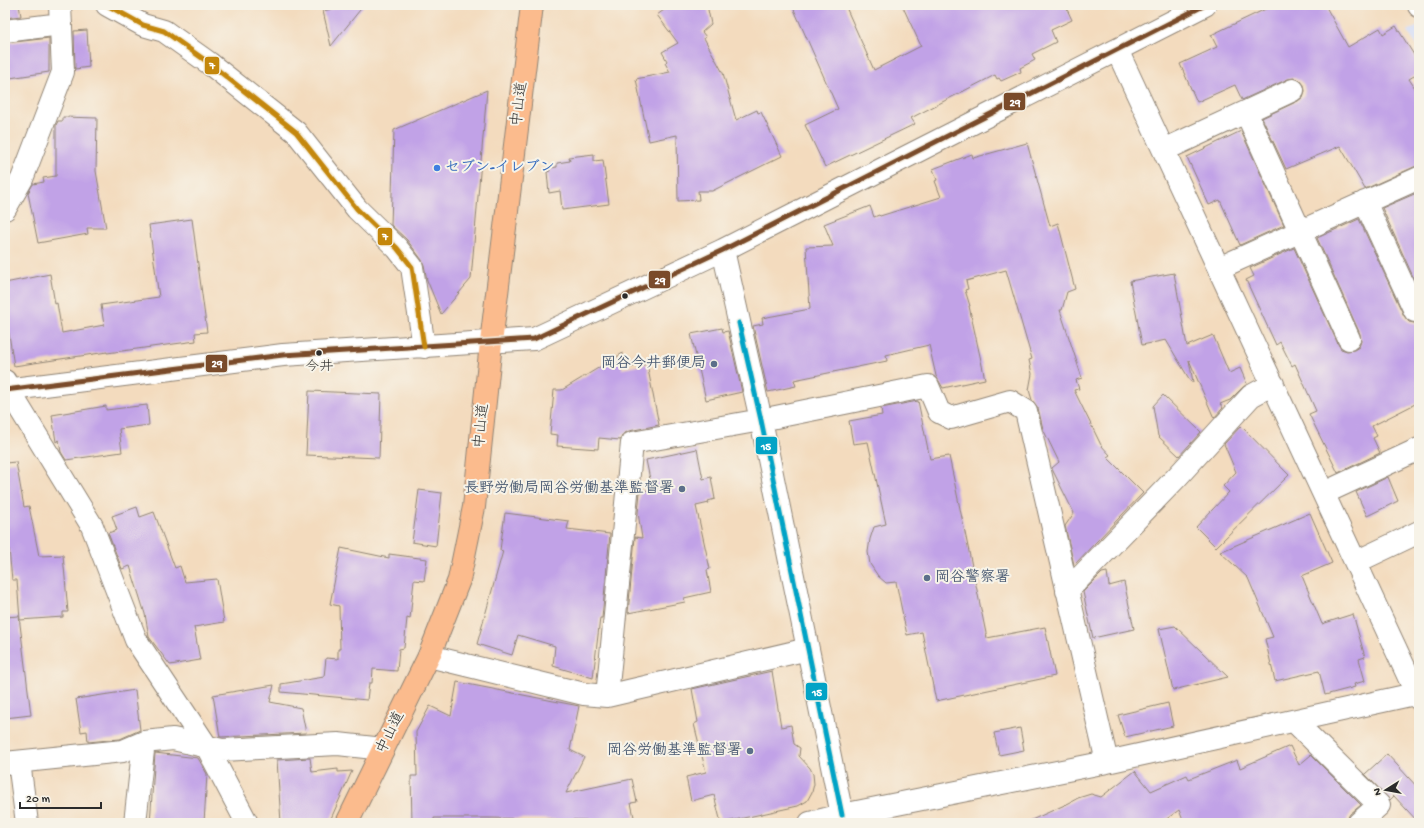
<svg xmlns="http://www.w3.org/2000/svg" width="1424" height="828" font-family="'Gochi Hand','Klee One',sans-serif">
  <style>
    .built { fill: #cfdafa }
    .building { fill: #c1a2e7 }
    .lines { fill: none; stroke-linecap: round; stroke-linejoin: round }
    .minor-casing { stroke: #8f8374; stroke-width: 24 }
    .highway-casing { stroke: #8f8374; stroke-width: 24 }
    .minor { stroke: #fff; stroke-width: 22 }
    .highway { stroke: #fbbb8d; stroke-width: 22 }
    .bus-1-casing { stroke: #f7f3e8; stroke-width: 8 }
    .bus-2-casing { stroke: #f7f3e8; stroke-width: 8 }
    .bus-3-casing { stroke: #f7f3e8; stroke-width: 8 }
    .bus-1 { stroke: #7a4b2a; stroke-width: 5 }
    .bus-2 { stroke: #c4870b; stroke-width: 5 }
    .bus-3 { stroke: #02a3c6; stroke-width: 5 }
    .shop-dot { fill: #3f7fe0; stroke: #f7f3e8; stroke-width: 1.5 }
    .bus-dot { fill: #2b2b2b; stroke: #f7f3e8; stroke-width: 1.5 }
    .service-dot { fill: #5c6f8a; stroke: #f7f3e8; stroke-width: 1.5 }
    .labels { text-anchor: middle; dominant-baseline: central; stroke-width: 4; stroke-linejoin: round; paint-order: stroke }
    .bus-label { font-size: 14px; fill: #2b2b2b; stroke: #f7f3e8 }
    .street-label { font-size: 15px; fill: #2b2b2b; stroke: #f7f3e8 }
    .shop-label { font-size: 15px; font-weight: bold; fill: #366cbe; stroke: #f7f3e8; text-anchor: start }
    .service-label { font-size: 15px; font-weight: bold; fill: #4e5e75; stroke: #f7f3e8; text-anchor: end }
    .line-badge { stroke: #f7f3e8; stroke-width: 1.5 }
    .badge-label { font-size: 11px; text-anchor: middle; font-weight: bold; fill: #fff }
  </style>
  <rect width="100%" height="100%" fill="#f7f3e8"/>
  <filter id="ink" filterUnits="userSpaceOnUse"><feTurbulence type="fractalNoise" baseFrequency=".025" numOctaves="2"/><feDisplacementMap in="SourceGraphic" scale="8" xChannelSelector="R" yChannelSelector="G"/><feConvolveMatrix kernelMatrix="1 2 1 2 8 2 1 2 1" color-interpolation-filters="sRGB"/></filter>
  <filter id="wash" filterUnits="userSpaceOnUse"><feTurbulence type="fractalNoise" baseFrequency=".012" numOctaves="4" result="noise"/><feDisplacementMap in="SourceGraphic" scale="16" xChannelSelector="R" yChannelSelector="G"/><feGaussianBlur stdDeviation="0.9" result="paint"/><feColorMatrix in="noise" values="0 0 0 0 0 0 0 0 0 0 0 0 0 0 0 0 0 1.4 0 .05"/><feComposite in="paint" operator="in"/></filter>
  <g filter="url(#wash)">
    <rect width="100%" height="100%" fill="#f3dbbe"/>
    <path class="built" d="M1419,26v23l-12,-18z"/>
    <g id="blocks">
      <path class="building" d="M5,5h14l2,11 -16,2z
        M349,5h15l-33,41 -8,-35z
        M671,5h36l4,19 -9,8 4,5 -2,1 19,35 13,47 21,-10 1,3 3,-1 21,44 -70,35h-14l1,9 -21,1 -1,-66 -28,6 -13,-62 34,-7 -5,-9 2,-2 -5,-9 16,-9 -21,-28z
        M792,5h53l29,65 47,-24 -19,-41h163l7,15 -21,10 5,12 -24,12 3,6 -15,8 1,4 -20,9 -2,-3 -2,1 -2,-4 -84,43 4,6 -90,43 -20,-42 33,-16z
        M1274,5h51l23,42 32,-19 3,6 13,-8 23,37v10l-10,6 10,15v72l-5,1 -49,22 -25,-43 -54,23 -24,-51 36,-17 5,-4 2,-6 -1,-6 -4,-5 -6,-2 -6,1 -46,21 -7,-15 -38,17 -17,-38 37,-17 -6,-12z
        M87,30l2,37 -14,2 -1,-38z
        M49,38v34l-39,6 -4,-35z
        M487,90l-16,189 -30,35 -14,-34 -3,-15 -2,-5 -15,-20 -16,-15 3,-95z
        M63,117l34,1 -1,53 10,57h-19l1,6 -50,9 -10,-50 5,-9 11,-2 -1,-4 13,-2v-51l2,-4h5z
        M1241,131l43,94 -44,20 -20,-45 -11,5 -22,-48z
        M1027,143l23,83 8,-3 17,66 -8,3 -5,18h-2l22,68 -6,2 3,9 -5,1 27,55 9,10 -3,2 36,36 -69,72 -9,-39 9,-13 -22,-44v-1l7,-6 -16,-33 -5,-21 -6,-8 -3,-10 3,-16 -3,-14 3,-1 -26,-89 -40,11 2,8 -3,1 5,16h-1l16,73 -42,9 -7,-12 -7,-31 -43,10 1,6 -93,19 2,6 -28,6 -15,-66 10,-2 -1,-6 48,-9 -4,-62 27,-1 -9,-22 46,-18 4,11 5,-2 1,1 61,-19 -6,-16 2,-1 -4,-11 39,-15 1,4z
        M594,154v7l9,-1 6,44 -47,6 -2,-19 -11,2 -2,-21 3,-1 -1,-3 8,-1v-4l13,-2 -1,-4z
        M1419,192v98l-37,-82z
        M192,219l15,113 -12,1 1,8 -89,12v-1l-93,14 -9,-57v-26l45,-9 5,30 2,-1 5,30 42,-8 -3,-20 58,-8 -10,-72z
        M1359,219l45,97 5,6 10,2v78l-47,24 5,10 -4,2 7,15 -42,20 -29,-59 7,-3 -21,-47 -3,2 -12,-24 -4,3 -30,-65 8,-4 -4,-8 44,-20 44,96 3,5 6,2 7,-1 5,-3 2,-6 -1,-7 -43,-96z
        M1174,273l13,73 26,-11 16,38 11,-5 7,16 -5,4 -12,12 -10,4 3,4 -9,10 -25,-58 4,22h-2l-25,-42 -24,5 -12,-64z
        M722,328l1,4 5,-1 14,61 -36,8 -15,-66z
        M623,353l-1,16 25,-5 12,61 -30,6 -6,3 -3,6 -21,-2 -1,11 -41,-3 1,-11 -8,-1 4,-44h8z
        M309,391l72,3 -2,64 -73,-3z
        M1163,395l38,37 -22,24 -21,-20 -5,-30z
        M918,401l12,58 19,-3 38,182 58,-11 10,49 -119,25 -14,-69 -15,3 -11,-53 -10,1 -8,-7 -8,-12 -2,-12 2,-13 4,-12 12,-3 -18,-82 -15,2 -4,-23 33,-6 -1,-7z
        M147,405l2,20 -30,4 3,23 -56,8 -5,-8 -2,-12 -3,2 -4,-27 54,-9v4z
        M1241,426l48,49 -73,72 -20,-20 33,-35 -6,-6 13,-14 -12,-28z
        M697,449l6,30 8,-2 4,22 -7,2 1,2 -13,3 14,63 -3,1 4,22 -27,6 1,4 -57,11 7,-76 7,1 -4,-25 2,-21 12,-3 -6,-29z
        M16,462l8,45 5,-1 10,50 24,-1 5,57h-5v5l-43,3 -3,-40h-5l-3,-31 -4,1v-87z
        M1388,477l10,24 -31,15 -11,-24z
        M419,490l23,3 -6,53 -24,-4z
        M137,507l3,10 14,-5 21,56 5,-2 5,16 32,-3 7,43 -30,5 6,33 -30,5 -21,-28 -4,-23 -15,-48 -8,3 -14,-36 9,-3 -5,-14z
        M505,513l64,8 -2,8 43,5 -8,84h-2l-7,60 -40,-12 2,-20 -37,-11 -6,20 -35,-11 26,-93 -3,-1z
        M1310,513l22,50 -30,13 20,48 31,-10 12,43 -6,2 6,22 -11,3 1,3 -30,8 -6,-24 -44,10 -10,-42 8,-2 -25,-59 -28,-26z
        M341,548l48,10v-4l38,5 -3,22 -10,-1 -4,39 -3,-1 -3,30 -5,1 -2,22 -24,-2 -1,14h-3l-2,17 -86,-8v-8l43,-7 2,-19 12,1v-10h2l-1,-43 -9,-2z
        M1107,572l2,14 15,-4 10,47 -41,9 -10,-46 19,-19z
        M19,616l12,99 -26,3v-101z
        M1175,626l53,51 -55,13 -14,-61z
        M772,671l9,56 10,-2 3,19 6,4 -1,8 11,12 3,6 1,10 -2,8 -5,9 -9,5 -77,17 -7,-28 -23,6 -5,-24 20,-5 -12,-48 4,-2 -6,-33z
        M457,682l122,24 -9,44 14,7 -18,36 66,-14 5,23 -6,1 3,14 -6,2 1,4h-42l-1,-3 -98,-2h-54v5h-22l-1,-47h6l-1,-44 14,-26 21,10z
        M274,685l-4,17 31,6 5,25 -86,4 -7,-42z
        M135,690l5,40 -20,9 -32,3 -1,-11 -6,1 -5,-33z
        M1168,703l5,23 -48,11 -7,-22z
        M1020,728l4,22 -25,5 -5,-22z
        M1290,746l9,19 12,-10 50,50 -11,9 -3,5v4h-163l-5,-13 -18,13h-136l44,-20 9,-5 13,-4 10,3 34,-26 16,20 36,-16 2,4 48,-19 3,8z
        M155,753l43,5 9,16 -3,49h-54z
        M1387,754l32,35v34l-25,-27 -4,4 -25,-26z
        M310,758l2,14 26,-3v3l14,-1 -23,52h-48l-4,-63z"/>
    </g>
  </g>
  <g filter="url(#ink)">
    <use href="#blocks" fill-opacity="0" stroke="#8f8374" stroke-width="1"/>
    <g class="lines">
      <defs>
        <path id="minor" d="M107,5l36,20 21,6 45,32 87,69 61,77 40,39 15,19 12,80
          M1419,5v1
          M5,31l56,-7
          M1117,50l302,649
          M1246,112l103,227
          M1164,150l129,-60
          M1365,202l50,109h4
          M5,209l17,-30 41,-107 -3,-67
          M723,250l38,170 81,395
          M1219,268l200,-90
          M5,381l3,8 84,137 44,114 71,107 40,76
          M5,390l278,-35 251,-16 189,-89 482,-245
          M1324,493l95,-44
          M1356,562l63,-30
          M1067,591l110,-114 74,-81 22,-12
          M429,656l155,38 23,2 201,-47
          M607,696l25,-253 129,-23 167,-34 11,26 12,6 59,-17 16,10 81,351
          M1294,721l85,84 -20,18
          M19,762l8,61
          M5,763l118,-12 21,-9 29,-3 49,11 116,-6 45,5
          M135,823l9,-81
          M810,823l32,-8 265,-53 312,-69"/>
        <path id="highway" d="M347,823l82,-167 30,-76 15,-73 17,-164 41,-338"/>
      </defs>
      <use href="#minor" class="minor-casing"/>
      <use href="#highway" class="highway-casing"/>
      <use href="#minor" class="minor"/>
      <use href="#highway" class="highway"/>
      <defs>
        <path id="bus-1" d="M5,390l278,-35 251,-16 189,-89 482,-245"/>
        <path id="bus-2" d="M107,5l36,20 21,6 45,32 87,69 61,77 40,39 15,19 12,80"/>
        <path id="bus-3" d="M739,323l22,97 81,395"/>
      </defs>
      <use href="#bus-1" class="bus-1-casing"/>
      <use href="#bus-2" class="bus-2-casing"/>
      <use href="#bus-3" class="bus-3-casing"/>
      <use href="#bus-1" class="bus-1"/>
      <use href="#bus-2" class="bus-2"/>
      <use href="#bus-3" class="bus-3"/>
    </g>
  </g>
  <circle class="shop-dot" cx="437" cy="168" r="4"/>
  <g class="bus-dot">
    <circle cx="625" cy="296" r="3.5"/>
    <circle cx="319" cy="353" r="3.5"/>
  </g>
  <g class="service-dot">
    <circle cx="714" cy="364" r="4"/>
    <circle cx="682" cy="489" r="4"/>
    <circle cx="927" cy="578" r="4"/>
    <circle cx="750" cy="751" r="4"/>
  </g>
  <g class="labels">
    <g class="bus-label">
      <text x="319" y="367">今井</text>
    </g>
    <g class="street-label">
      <text transform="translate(520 104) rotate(-83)">中山道</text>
      <text transform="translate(482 426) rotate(-84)">中山道</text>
      <text transform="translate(391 733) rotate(-64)">中山道</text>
    </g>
    <g class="shop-label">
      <text x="445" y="168">セブン-イレブン</text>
    </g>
    <g class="service-label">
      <text x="706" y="364">岡谷今井郵便局</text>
      <text x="674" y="489">長野労働局岡谷労働基準監督署</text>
      <text x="935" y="578" text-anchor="start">岡谷警察署</text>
      <text x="742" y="751">岡谷労働基準監督署</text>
    </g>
  </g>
  <g class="line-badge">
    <rect x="204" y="56" width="16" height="19" rx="4" fill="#c4870b"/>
    <rect x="1003" y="92" width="23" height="19" rx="4" fill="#7a4b2a"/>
    <rect x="377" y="227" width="16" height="19" rx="4" fill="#c4870b"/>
    <rect x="648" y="270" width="23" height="19" rx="4" fill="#7a4b2a"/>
    <rect x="205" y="354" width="23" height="19" rx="4" fill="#7a4b2a"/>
    <rect x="755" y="436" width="23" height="19" rx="4" fill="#02a3c6"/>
    <rect x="805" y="682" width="23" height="19" rx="4" fill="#02a3c6"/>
  </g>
  <g class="badge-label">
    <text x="212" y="69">7</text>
    <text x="1015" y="106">29</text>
    <text x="385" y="240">7</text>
    <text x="660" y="284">29</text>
    <text x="217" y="367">29</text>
    <text x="766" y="450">15</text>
    <text x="817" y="696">15</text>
  </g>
  <rect width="1424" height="828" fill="none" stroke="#f7f3e8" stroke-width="20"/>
  <g transform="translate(1386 790) rotate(259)" stroke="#f7f3e8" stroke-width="3" paint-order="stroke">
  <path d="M0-3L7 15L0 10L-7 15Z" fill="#2b2b2b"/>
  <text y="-6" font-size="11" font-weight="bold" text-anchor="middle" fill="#2b2b2b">N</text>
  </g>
  <path d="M20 802v6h81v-6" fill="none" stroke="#2b2b2b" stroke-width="2"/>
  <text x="26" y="802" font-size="12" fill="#2b2b2b" stroke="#f7f3e8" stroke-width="3" paint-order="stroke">20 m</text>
</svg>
